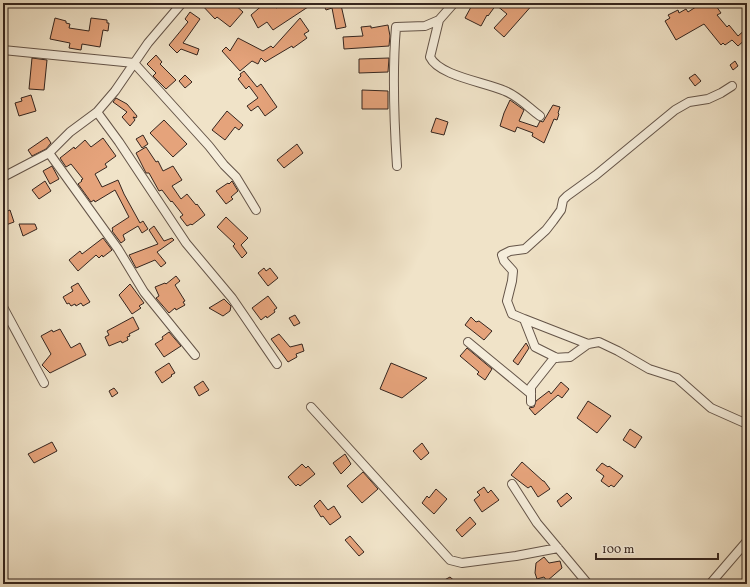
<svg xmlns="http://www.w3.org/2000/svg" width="750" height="587" font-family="Vollkorn,serif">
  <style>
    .building { fill: #e5a37b; stroke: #35251e }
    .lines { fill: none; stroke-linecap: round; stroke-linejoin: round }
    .minor-casing { stroke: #645448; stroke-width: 10 }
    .minor { stroke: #f5eddb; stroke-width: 8 }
  </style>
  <rect width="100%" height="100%" fill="#f0e3c8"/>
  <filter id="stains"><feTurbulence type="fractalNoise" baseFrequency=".005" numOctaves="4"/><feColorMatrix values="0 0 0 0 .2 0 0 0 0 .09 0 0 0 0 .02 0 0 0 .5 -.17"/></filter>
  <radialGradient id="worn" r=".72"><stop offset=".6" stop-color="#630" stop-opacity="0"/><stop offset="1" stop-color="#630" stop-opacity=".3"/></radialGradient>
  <path class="building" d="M200,3h33l10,9 -13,15 -13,-10 -2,2z
    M265,3h7l4,5 9,-5h29l-41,27 -6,-8 -9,6 -7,-13z
    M323,3h21v1l-3,1 5,22 -10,2 -4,-21 -6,2z
    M475,3h59l-30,34 -10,-9 13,-14 -11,-9 -8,11 -1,-1 -6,11 -16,-8 6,-11z
    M702,3h12l7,10 -4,2 10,12 2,-2 9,11 9,-8v10l-9,8 -6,-6 -7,5 -2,-2 -2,2 -17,-21 -28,16 -11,-19 5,-3 -2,-3 10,-5 1,3 7,-4 2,3z
    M190,12l10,7 -17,24 16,6 -2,6 -16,-6 -4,4 -8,-8 19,-23 -3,-3z
    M55,18l11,3v2l4,1 -1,4 20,3 2,-13 16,2v3h2l-1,8 -5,-1 -3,17 -18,-3 -1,6 -12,-2 1,-5 -20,-4z
    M300,18l9,13 -5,3 3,4 -14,10 -1,-2 -27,16 -4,-4 -3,6 -6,-3 -12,10 -18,-20 4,-4 4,4 8,-13 25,13 8,-5 2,2z
    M388,25l2,11 -1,10 -45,3 -1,-12 20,-1 -2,-9 10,-1v2z
    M156,55l6,7 -2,2 16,16 -10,9 -13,-13 3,-3 -9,-9z
    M32,58l15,2 -3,30 -15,-1z
    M389,58l-1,14 -29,1v-14z
    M735,61l3,5 -5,4 -3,-5z
    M244,71l13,16 4,-3 16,23 -12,9 -7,-10 -7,5 -4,-5 11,-8 -9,-12 -3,3 -8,-10 3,-3 -1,-2z
    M695,74l6,7 -6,5 -6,-8z
    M185,75l7,7 -7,6 -6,-7z
    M362,90l26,1v18h-26z
    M31,95l5,16 -17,5 -4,-13 7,-2 -1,-3z
    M116,98l11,6 10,12 -1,2 -3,-1 2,3 -5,6 -8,-9 5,-5 -14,-10z
    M510,100l14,10 -5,11 18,6 3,-6 3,1 10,-17 7,2 -2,6 1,1 -2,6 -3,-1 -10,24 -12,-7 1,-3 -16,-6 -2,5 -15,-6 4,-13z
    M227,111l16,14 -4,5 -4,-3 -10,13 -13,-10z
    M436,118l12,4 -4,13 -13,-3z
    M164,120l23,24 -14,13 -23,-24z
    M143,135l5,9 -6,4 -6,-9z
    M47,137l4,6 -5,6 -14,7 -4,-6z
    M103,138l13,18 -11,8 2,3 -12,7 7,13 16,-7 6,14 16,29 3,-2 5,8 -6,4 -4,-7 -15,9 2,5 -4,3 -9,-12 1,-1 -1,-2 17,-11 -14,-27 -20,12 -1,-2 -3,2 -13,-18 4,-3 -1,-1 2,-1 -12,-15 -5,3 -6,-9 14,-11 1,2 10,-9 6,7z
    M297,144l6,9 -19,15 -7,-8z
    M146,147l10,15 2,-1 5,10 10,-5 9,14 -10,6 9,13 6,-5 9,11 1,-1 8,11 -13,10 -1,-1 -4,2 -7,-9 3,-2 -11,-14 -1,1 -9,-12 -3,1 -10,-18h-3l-10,-20z
    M52,166l7,13 -9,5 -7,-13z
    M45,181l6,10 -12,8 -7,-9z
    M232,181l6,10 -7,6 2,2 -7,5 -10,-13 12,-8 1,1z
    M10,210l4,12 -11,4v-13z
    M226,217l22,21 -7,7 6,8 -5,5 -9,-12 2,-2 -18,-17z
    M19,224h16l2,5 -14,7z
    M154,226l10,15 8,-3 2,2 -17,12 9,11 -5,4 -6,-7 -19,8 -7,-13 29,-11 -9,-14z
    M103,238l9,12 -9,7 -1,-2 -3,3 -3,-3 -18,16 -9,-11 11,-9 2,3z
    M264,268l2,3 4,-3 8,10 -10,8 -10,-13z
    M176,276l4,5 -5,4 10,16 -2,1 2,3 -9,5 -1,-2 -6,5 -13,-15 3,-2 -4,-9 10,-4 1,1z
    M78,283l12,19 -7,4 -2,-3 -5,3 -1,-2 -4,2 -2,-3 -2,1 -4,-7 10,-6 -2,-4z
    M130,284l14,19 -5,3 2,2 -9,6 -13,-19z
    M268,296l9,12 -3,2 1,2 -8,6 -1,-2 -5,4 -9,-12z
    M224,299l7,7 -1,5 -7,5 -14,-8z
    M295,315l5,8 -6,3 -5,-8z
    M133,317l6,12 -10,5 1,2 -3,1 1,3 -6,3 -1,-2 -12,5 -4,-9 4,-2 -2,-4z
    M471,317l5,5 3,-1 13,10 -8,9 -19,-15z
    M60,329l11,19 9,-5 6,12 -36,18 -8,-8 9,-11 -10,-18 11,-6 1,2z
    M169,332l12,14 -17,11 -9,-13 8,-5 -1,-2z
    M279,334l11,13 12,-3 2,7 -8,3 1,3 -9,5 -17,-23z
    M526,343l3,5 -11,17 -5,-4z
    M467,348l25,21 -7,11 -8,-6 2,-2 -19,-16z
    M169,363l6,10 -4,2 1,1 -10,7 -7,-11z
    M391,363l36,15 -25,20 -22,-9z
    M203,381l6,9 -10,6 -5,-9z
    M561,382l8,7 -7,9 -4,-3 -23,20 -6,-7 5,-1 2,-6 13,-10 2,3z
    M114,388l4,5 -6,4 -3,-6z
    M588,401l23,15 -14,17 -20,-15z
    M630,429l12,8 -7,11 -12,-8z
    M52,442l5,9 -23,12 -6,-9z
    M422,443l7,10 -8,7 -8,-9z
    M345,454l6,10 -10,10 -8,-11z
    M522,462l21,19h1l6,8 -12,8 -7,-11 -3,2 -17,-13z
    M602,463l6,4 1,-1 14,10 -9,11 -3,-2 -2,2 -8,-6 3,-5 -8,-6z
    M302,464l4,4 2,-2 7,8 -15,12 -2,-2 -2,2 -8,-9z
    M363,472l15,17 -16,14 -15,-17z
    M484,487l4,6 3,-3 8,10 -17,12 -8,-12 6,-5 -3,-3z
    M436,489l11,10 -13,15 -12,-11 5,-7 2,2z
    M567,493l5,5 -11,9 -4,-6z
    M320,500l8,10 6,-4 7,11 -11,8 -7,-9 -2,1 -7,-11z
    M470,517l6,7 -14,13 -6,-7z
    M350,536l14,16 -5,4 -14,-16z
    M544,557l5,6 11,-2 2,7 -15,13 -3,-4 -7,2 -2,-6 1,-10z
    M450,577l8,7h-21z"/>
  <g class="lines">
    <defs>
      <path id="minor" d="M454,3l-15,17 -9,37c9,19 55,25 75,34 13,5 24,17 35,25
        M3,50l131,13 75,83 15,19 12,12 20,33
        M97,112l22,30 67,101 46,55 45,66
        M49,153l69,96 26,43 51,63
        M397,166c-3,-46 -5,-93 -1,-139l29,-1 14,-6
        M3,177l46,-24 21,-21 27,-20 18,-21 33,-48 34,-40
        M3,307l41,76
        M524,319l-12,-5 -5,-13 5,-20 1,-10 -9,-10 -2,-6 8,-4 15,-2 21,-19 7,-9 8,-11 2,-10 4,-4 29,-21 79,-65 14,-8 19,-3 13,-6 11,-7
        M468,342l63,52
        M557,358l-22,-11 -11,-28 64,25
        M531,402v-15l23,-29 16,-1 18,-13 11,-2 19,9 31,18 28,9 34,30 36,16
        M311,407l139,153 12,3 54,-7 42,-8
        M512,484l25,39 51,61
        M710,584l37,-43"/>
    </defs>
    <use href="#minor" class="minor-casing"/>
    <use href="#minor" class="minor"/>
  </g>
  <rect width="750" height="587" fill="none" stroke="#f0e3c8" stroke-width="16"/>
  <rect x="4" y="4" width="742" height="579" fill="none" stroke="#35251e" stroke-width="2"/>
  <rect x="8" y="8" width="734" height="571" fill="none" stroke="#35251e"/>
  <path d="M596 553v6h122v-6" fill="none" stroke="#35251e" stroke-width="2"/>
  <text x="602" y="553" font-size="12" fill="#35251e" stroke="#f5eddb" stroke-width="3" paint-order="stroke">100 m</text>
  <rect width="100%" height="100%" filter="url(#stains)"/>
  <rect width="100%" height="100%" fill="url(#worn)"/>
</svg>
